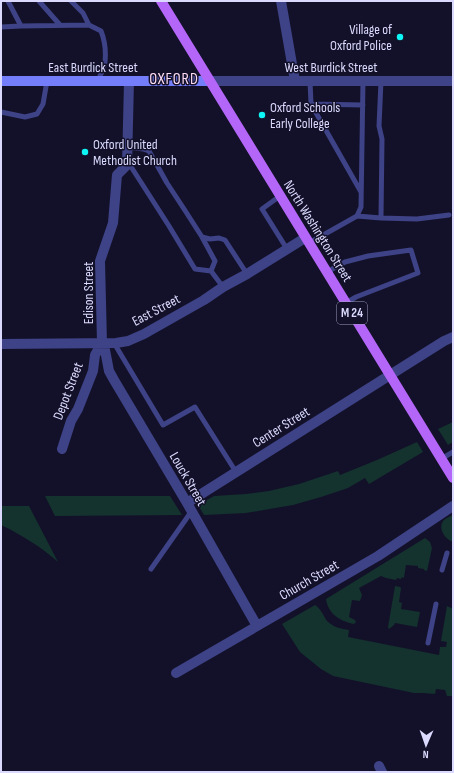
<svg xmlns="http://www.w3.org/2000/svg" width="454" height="773" font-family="'Sofia Sans Condensed',sans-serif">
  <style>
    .green { fill: #14322e }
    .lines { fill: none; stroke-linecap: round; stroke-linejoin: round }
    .service { stroke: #3e4286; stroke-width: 5 }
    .minor { stroke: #3e4286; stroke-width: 10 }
    .tertiary { stroke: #3e4286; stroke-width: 10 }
    .secondary { stroke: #757efa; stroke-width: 10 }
    .primary { stroke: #b466f9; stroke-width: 10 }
    .poi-dot { fill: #0ef5f6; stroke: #131129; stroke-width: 1.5 }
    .labels { text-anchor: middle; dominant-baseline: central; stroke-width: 3; stroke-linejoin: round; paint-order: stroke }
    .shield { fill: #131129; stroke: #9f9ebe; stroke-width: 1 }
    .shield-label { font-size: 13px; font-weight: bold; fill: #dbdafe }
    .poi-label { font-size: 14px; fill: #dbdafe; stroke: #131129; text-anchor: start }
    .street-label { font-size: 14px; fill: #dbdafe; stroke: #131129 }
    .quarter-label { font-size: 16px; letter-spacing: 1px; fill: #fedcf5; stroke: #131129 }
  </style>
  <rect width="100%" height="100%" fill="#131129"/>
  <path class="green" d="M453,422v20l-5,3 -10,-16z
    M417,442l6,10 -54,32 -4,-6 -17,10 -27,9 -28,8 -47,8 -42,2 -6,-10 16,-9 32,-2 23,-3 30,-7 39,-13 2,4 37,-15z
    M45,496h125l12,19 -127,1z
    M1,506h28l29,56c-17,-15 -36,-27 -57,-37z
    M453,515v27c-8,-3 -16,-14 -9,-22 2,-2 6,-4 9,-5z
    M425,538l5,4 2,6 -5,23 -3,-1v-1l-6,-1v-2l-12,-1 -2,13 -2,-1 -1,2 -4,-1 -1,2 -10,-2 -5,-2 -22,12 3,7 -2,6 -8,-1 -3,17 6,3 1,2 -2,2c-14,-3 -26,-10 -28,-25z
    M395,586l5,1 1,1 -2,14 3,1 -1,6 19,3 -3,15 -22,-4 -1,2 -5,4 -1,-2z
    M315,605c6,4 8,10 12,16 6,6 14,8 22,9l-1,7 91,18 1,-8h6l1,-5 -6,-1 6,-35 6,3v87h-6l-2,-6 -9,-1 -1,5 -12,-1h-9l-81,-17 -12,-7 -21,-17 -18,-28z"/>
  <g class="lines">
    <path class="service" d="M8,1l13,25
      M39,1l21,24
      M89,25l12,6c4,10 5,21 4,31 -1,7 -5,13 -7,19
      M1,27l20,-1 68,-1 -6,-12 -12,-12
      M310,81l1,23 50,88
      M311,104l52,1
      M1,112l24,5 12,-3 6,-10 4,-23
      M127,147l16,2 6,2 18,32 19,29 16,25 8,2 9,-1 6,2 22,34
      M128,162l41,64 26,43 16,2
      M280,196l-18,13 25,40
      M357,216l24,2 1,-79 -3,-13 2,-45
      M381,218l36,1 32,-4
      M202,237l13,24 -4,10 12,16
      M309,243l48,-27 4,-9 2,-126
      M327,272l18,-10 23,-6 43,-6 7,23 -62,24 -10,6
      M114,343l49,82 32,-18 41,65
      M441,459l12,-7
      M151,569l40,-57
      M442,570l5,-17
      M428,643l8,-39"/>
    <path class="minor" d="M281,1l14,80
      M129,81l-2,84 -10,10 -4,48 -13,38 2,82 3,7 4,21 5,9 73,123 70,123
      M1,344l115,-1 12,-2 16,-7 60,-34 19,-13 24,-13 58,-36
      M62,449l9,-28 7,-12 15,-38 2,-16 7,-12
      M187,503l257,-162 9,-4
      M176,673l202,-117 75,-50
      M379,766l3,6"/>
    <path class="tertiary" d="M209,81h244"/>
    <path class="secondary" d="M1,81h208"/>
    <path class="primary" d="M161,1l292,477"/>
  </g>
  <g class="poi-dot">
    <circle cx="400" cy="37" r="4"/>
    <circle cx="262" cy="115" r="4"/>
    <circle cx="85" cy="152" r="4"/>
  </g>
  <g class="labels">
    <rect class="shield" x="337" y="302" width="30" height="22" rx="3"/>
    <g class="shield-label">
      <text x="352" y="313">M 24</text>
    </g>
    <g class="poi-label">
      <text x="392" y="29" text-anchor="end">Village of<tspan x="392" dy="16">Oxford Police</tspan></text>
      <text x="270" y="107">Oxford Schools<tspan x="270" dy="16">Early College</tspan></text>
      <text x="93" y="144">Oxford United<tspan x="93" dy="16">Methodist Church</tspan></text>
    </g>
    <g class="street-label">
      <text x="93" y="67">East Burdick Street</text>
      <text x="331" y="67">West Burdick Street</text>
      <text transform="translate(318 231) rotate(58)">North Washington Street</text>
      <text transform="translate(88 293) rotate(-90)">Edison Street</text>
      <text transform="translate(156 310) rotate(-28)">East Street</text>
      <text transform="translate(68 391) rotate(-69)">Depot Street</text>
      <text transform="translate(281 427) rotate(-32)">Center Street</text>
      <text transform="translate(188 479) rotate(60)">Louck Street</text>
      <text transform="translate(309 580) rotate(-30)">Church Street</text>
    </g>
    <g class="quarter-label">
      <text x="174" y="79">OXFORD</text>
    </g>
  </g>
  <rect width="454" height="773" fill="none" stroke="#dbdafe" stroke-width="4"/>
  <g transform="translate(426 745) rotate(182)" stroke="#131129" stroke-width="3" paint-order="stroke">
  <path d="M0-3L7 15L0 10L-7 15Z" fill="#dbdafe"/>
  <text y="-6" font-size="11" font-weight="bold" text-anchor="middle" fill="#dbdafe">N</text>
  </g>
</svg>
